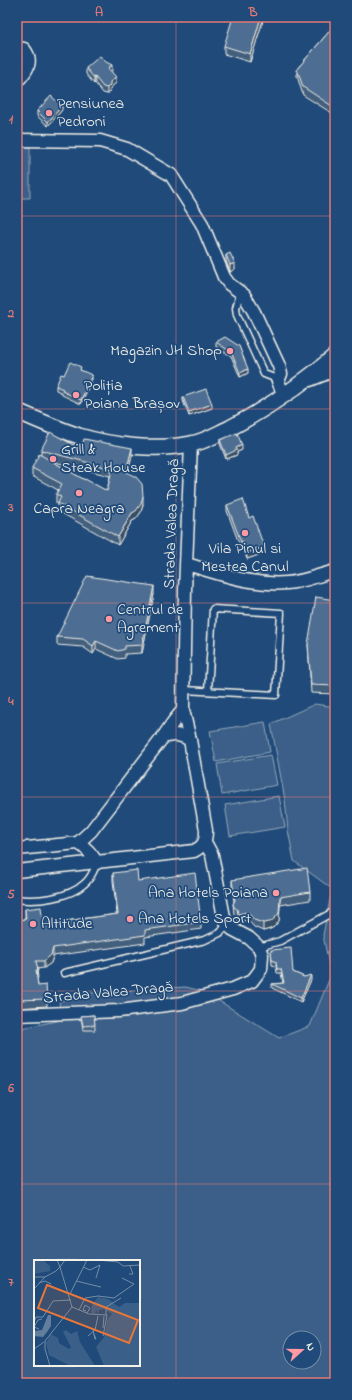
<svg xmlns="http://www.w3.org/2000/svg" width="352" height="1400" font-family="'Indie Flower',sans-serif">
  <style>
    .green { fill: #3a5f88; stroke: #97a8b8; fill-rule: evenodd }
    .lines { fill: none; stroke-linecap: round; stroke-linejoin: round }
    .service-casing { stroke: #f4f1e8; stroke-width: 9 }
    .minor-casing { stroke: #f4f1e8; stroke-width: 15 }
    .tertiary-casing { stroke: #f4f1e8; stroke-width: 18 }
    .service { stroke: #1f4a7a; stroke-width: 6 }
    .minor { stroke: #1f4a7a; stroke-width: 12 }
    .tertiary { stroke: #1f4a7a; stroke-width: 15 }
    .wall { fill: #425f7e; stroke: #f4f1e8; fill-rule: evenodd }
    .shaded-wall { fill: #364d66; stroke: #f4f1e8 }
    .building { fill: #4d6e92; stroke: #f4f1e8 }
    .grid { fill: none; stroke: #e27875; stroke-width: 1; stroke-opacity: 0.55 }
    .poi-dot { fill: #ff9aa2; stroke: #1f4a7a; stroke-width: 1.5 }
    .labels { text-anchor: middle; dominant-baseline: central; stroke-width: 3.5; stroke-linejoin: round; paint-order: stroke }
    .poi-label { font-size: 16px; fill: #f4f1e8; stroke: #1f4a7a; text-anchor: start }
    .street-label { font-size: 16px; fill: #f4f1e8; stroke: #1f4a7a }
    .inset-road { fill: none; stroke: #748da6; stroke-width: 1 }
    .view { fill: #ea7738; fill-opacity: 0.15; stroke: #ea7738; stroke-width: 2 }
    .inset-edge { fill: none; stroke: #f4f1e8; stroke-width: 2 }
    .neatline { fill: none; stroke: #e27875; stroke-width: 1.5 }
    .grid-label { font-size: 13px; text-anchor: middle; font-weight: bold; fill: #e27875 }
  </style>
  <rect width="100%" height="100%" fill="#1f4a7a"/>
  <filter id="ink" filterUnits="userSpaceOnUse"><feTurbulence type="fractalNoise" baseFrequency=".025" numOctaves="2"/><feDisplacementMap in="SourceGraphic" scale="8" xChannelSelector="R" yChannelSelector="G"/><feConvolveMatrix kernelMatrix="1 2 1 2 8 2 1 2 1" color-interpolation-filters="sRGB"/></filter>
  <g filter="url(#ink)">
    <path class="green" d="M17,147h13v51h-13z
      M315,704l20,3v676h-318v-354l45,-9 -3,-18 18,-8 108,-7 18,4 76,47 31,-12 21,-51 -8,-40 9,-46 -38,-28 -6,-31 -3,-30 -14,-76zM35,1261h104v104h-104zM290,1338h24v24h-24z
      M265,722l5,30 -54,10 -6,-31z
      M271,755l6,30 -55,10 -5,-31z
      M279,796l6,31 -55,9 -5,-31z"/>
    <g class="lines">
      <defs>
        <path id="service" d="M334,17h1
          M240,293l-4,15 1,7 27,59 13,5
          M184,690l92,5 5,-82 -68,-4 -5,82
          M17,899c19,3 52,-1 67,-15 7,-5 10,-14 13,-21
          M259,947l21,-6 55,-30
          M64,973l141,-33 15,-7 7,-9"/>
        <path id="minor" d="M17,48l7,1c9,11 4,20 -4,29
          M17,140l83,1 27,8 44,26 31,49 22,53 5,7 15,11 10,17 25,54 2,8 -3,7 6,15
          M310,380l25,-10
          M186,564c33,9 65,22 101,19 16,-1 32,-8 48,-12
          M163,737c11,-3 17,-3 27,3
          M78,843l13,-12 72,-94 11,-16 9,-11
          M78,843c9,5 14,11 19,20
          M17,849l61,-6
          M17,871l177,-20c10,-5 12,-10 12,-21l-16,-90 -7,-30 2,-120 6,-146
          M17,1015l102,-4 63,-8 51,-14 19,-8 9,-12 1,-14 -3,-8 -10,-9 -17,-9 -5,-5 -3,-7 -12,-62 -7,-13"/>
        <path id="tertiary" d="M17,411c20,9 41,18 62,25 33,10 77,15 112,8 13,-2 26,-10 39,-16 40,-21 71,-43 105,-72"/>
      </defs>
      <use href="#service" class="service-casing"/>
      <use href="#minor" class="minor-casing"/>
      <use href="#tertiary" class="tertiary-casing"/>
      <use href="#service" class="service"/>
      <use href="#minor" class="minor"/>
      <use href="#tertiary" class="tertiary"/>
    </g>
    <path class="wall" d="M264,17l-14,45 -26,-8v-8z
      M335,23v92l-32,-20 -6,-19v-7l36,-42z
      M86,68l26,3h-1l5,12 -6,5v4l-3,2 -4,-1 -8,-10 -1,1 -8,-10z
      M62,110l-14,16 -11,-10v-5z
      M226,255l9,14 -5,3 -4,-11z
      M216,342l23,4 9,27 -8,4 -9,-21 -15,-9z
      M81,370l11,9 -11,25 -19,-9v-2l-6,-3v-4l8,-11z
      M183,397l29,11 -23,8 -6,-15z
      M220,440l22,10 -5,2v3l-11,4 -6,-15z
      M81,449l51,7 -4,17 15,31 -2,8 -5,7 -4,2 -14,24 -60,-34v-7l-2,-1v-9l2,-4 -26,-14v-8l9,-13v-5zM51,461l59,15 -3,15 -22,-11z
      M227,505l22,13 15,35 -17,6 -4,-11 -2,1 -14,-38z
      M154,594l-12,59 -17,1v4l-7,1 -22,-10 -3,5 -10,-7 -26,-2v-8z
      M335,600v94l-24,-1 -3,-49z
      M113,873l25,8 63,41v7l-56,8v6l-92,13 -2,7 -7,5 -7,1 1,9h-1l1,8 9,13v7l-30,2v-88l8,-1v-10l18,15 74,-10 -4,-33z
      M232,880l78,12v8l-30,5 -1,16 -5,6 -4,2 -7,2 -9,-4 -6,-7 -10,2 -1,-5 -3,-3 -1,-10 1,-2 -2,-14z
      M271,950l22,22 18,8 -10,22 -29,-14v-4l11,-1 -2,-10h-4l-1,-7 -4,-1z
      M94,1015l1,15h-12l-2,-14z"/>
    <path class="shaded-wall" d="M261,17h3l-14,45v-8z
      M112,65v6l-4,3v-6z
      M95,77v6l-1,1v-6z
      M116,77v6l-6,5v4l-3,2v-6l3,-6z
      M21,85v4l-4,20v-4z
      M62,106v4l-14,16v-4z
      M235,263v6l-5,3v-7z
      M248,369v4l-8,4v-4z
      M92,375v4l-11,25v-4z
      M212,404v4l-23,8v-4z
      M242,445v5l-5,2v3l-11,4v-4l10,-7z
      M132,448v8l-6,24v-8z
      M143,496v8l-2,8 -5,7 -4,2 -14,24v-8l14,-24z
      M243,541v7l-2,1v-7z
      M264,547v6l-17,6v-6z
      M154,586v8l-12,59v-8z
      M96,641v8l-3,5v-8z
      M280,897v8l-1,16 -5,6 -4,2 -7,2v-8z
      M53,948v8l-2,7 -7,5v-7z
      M311,975v5l-10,22v-4z"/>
    <path class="building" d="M233,17h28l-11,37 -26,-8z
      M335,23v85l-32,-21 -6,-18 36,-42z
      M100,56l6,6 6,3 -4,3 8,9 -6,5v3l-3,3 -4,-1 -8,-10 -1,1 -8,-10z
      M17,83l4,2 -4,20z
      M51,96l11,10 -14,16 -11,-11z
      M230,253l5,10 -5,2 -4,-10z
      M225,337l14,9 9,23 -8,4 -9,-21 -15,-10z
      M70,362l11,5 -1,3 12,5 -11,25 -19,-9 1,-2 -7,-3 5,-12 3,1z
      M206,389l6,15 -23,8 -6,-15z
      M50,432l31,17 3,-10 48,9 -6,24 10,5 6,7 1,12 -2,8 -5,7 -4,2 -14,24 -60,-34 3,-6 -5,-3 6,-10 -30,-16 7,-14 46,26v-1l22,12 5,-22 -71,-19z
      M237,433l5,12 -6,3 1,2 -11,5 -6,-15z
      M243,499l6,19 4,-2 11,31 -17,6 -4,-12 -2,1 -14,-37z
      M87,576l67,10 -12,59 -17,1v3l-7,2 -22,-10 -3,5 -10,-7 -26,-2z
      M316,597l19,3v44l-1,4h1v38l-24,-1 -3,-41z
      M307,868l3,24 -30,5 -1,16 -5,6 -4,3 -7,1 -9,-3 -6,-8 -10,2 -1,-5 -3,-2 -1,-3 2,-4 -3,-20z
      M137,870l1,11 57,-8 6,49 -56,8v5l-92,13 -2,7 -7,6h-8l2,10h-2l2,15 8,-1 1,14 -30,1v-80l9,-1 -1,-10 16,-2 2,17 75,-10 -5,-41z
      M291,948l2,24 11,5 7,-2 -10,23 -29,-14 12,-1 -3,-14h-4l-1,-7 -4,-2 -1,-10z
      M94,1015l1,10 -12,1 -2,-10z"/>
  </g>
  <path class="grid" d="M176,17v1366M17,216h318M17,409h318M17,603h318M17,797h318M17,991h318M17,1184h318"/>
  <g class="poi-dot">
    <circle cx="49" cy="113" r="4"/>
    <circle cx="230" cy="351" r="4"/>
    <circle cx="76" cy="395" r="4"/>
    <circle cx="53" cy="459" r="4"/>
    <circle cx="79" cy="493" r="4"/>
    <circle cx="245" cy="533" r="4"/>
    <circle cx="109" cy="619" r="4"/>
    <circle cx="276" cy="893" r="4"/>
    <circle cx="130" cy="919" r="4"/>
    <circle cx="33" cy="924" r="4"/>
  </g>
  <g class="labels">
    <g class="poi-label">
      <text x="57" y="104">Pensiunea<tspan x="57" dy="18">Pedroni</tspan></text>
      <text x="222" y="351" text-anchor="end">Magazin JH Shop</text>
      <text x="84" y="386">Poliția<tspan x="84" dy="18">Poiana Brașov</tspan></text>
      <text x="61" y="450">Grill &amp;<tspan x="61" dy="18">Steak House</tspan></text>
      <text x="79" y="509" text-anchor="middle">Capra Neagra</text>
      <text x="245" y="549" text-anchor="middle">Vila Pinul si<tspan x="245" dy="18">Mestea Canul</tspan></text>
      <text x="117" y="610">Centrul de<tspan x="117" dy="18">Agrement</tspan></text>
      <text x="268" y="893" text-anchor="end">Ana Hotels Poiana</text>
      <text x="138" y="919">Ana Hotels Sport</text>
      <text x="41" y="924">Altitude</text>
    </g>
    <g class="street-label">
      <text transform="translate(172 524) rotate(-88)">Strada Valea Dragă</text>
      <text transform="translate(108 993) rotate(-5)">Strada Valea Dragă</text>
    </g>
  </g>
  <g transform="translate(34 1260)">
    <rect width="106" height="106" fill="#1f4a7a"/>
    <path d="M0,0h9l7,6v5l-16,3zM64,37l10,2 11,8 6,-4h15v63h-36l-8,-19 8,-10 3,-17 5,-6 -8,-5 -5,1 -1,4 -2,-5 -1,5 -4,-1 1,-8zM32,70l5,4 6,-3 3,11 15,24h-25l-21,-11 -3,-12 5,-9 7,4 1,5 10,6 2,-2 -8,-15z" fill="#3a5f88"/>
    <path d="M14,55h3v11l-4,6 -4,5 -9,-1v-5l8,-1z" fill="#627e9d"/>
    <path class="inset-road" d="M63,0l21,2 5,4 17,-1M49,7l7,3 10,-5M95,14h4l-3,-8M0,17h11l11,-6 4,-4 -3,-7M62,18l4,-13M42,21l25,6M5,23l6,-2 6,3 -2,-1M0,29l11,-12M36,34l17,-34M38,47l17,7 18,1 -4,21M45,50l6,-12 13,-2 16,2 20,-14 -12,-6M52,51l-3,-1 2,-5 5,3 -3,5M72,55v-8l15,-9M0,62l2,-5h7l10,-16 18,-1M69,68l1,-12M5,69l-5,-2 4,-7 4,-1M59,70l2,9h1l-2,-5M54,76l7,-6 3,-14M0,89l10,-7M16,106l-5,-17v-8l27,-34 -12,-40 5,-7"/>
    <path class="view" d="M13,25l91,35 -9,23 -91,-35z"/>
    <rect width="106" height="106" class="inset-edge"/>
  </g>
  <rect width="352" height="1400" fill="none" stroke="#1f4a7a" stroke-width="44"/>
  <g transform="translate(302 1350) rotate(69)"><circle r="19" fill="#1f4a7a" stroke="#748da6"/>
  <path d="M0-3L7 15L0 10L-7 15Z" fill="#ff9aa2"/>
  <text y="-6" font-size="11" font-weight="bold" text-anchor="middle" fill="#f4f1e8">N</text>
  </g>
  <rect x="22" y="22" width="308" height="1356" class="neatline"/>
  <g class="grid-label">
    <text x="99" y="16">A</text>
    <text x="253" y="16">B</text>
    <text x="11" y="123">1</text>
    <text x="11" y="317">2</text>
    <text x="11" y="511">3</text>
    <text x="11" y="705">4</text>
    <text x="11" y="898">5</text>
    <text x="11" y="1092">6</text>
    <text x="11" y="1286">7</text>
  </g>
</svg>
